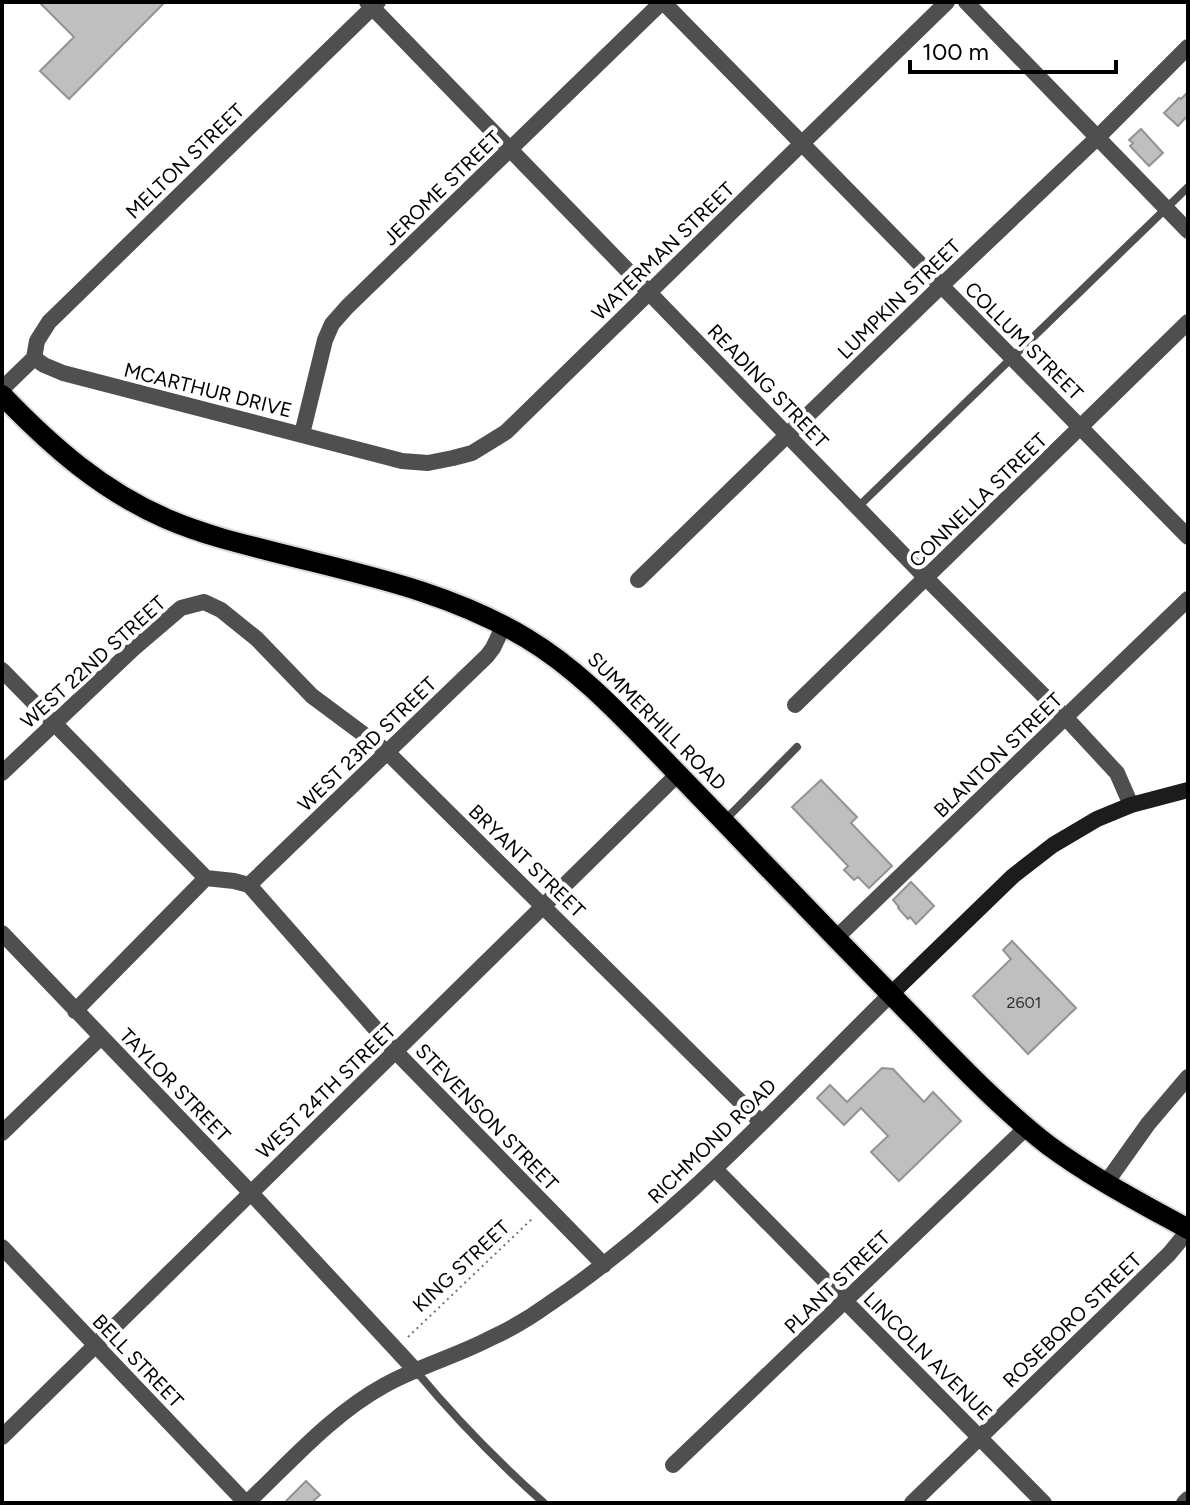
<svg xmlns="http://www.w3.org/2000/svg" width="1190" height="1505" font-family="Figtree,sans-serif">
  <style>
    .building { fill: #bfbfbf; stroke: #939393; stroke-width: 2 }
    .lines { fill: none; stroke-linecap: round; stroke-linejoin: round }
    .primary-casing { stroke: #dbdbdb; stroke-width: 24 }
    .path { stroke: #717171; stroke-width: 2; stroke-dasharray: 2 4; stroke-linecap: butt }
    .service { stroke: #4f4f4f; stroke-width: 8 }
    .minor { stroke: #4f4f4f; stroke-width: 16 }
    .tertiary { stroke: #4f4f4f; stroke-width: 16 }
    .secondary { stroke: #1c1c1c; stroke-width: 16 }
    .primary { stroke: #000; stroke-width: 20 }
    .labels { text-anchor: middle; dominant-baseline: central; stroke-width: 8; stroke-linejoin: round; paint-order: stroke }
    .number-label { font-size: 16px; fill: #303030 }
    .street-label { font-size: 20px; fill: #000; stroke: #fff }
  </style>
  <rect width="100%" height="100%" fill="#fff"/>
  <path class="building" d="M39,2h126l-96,97 -29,-28 34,-34z
    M1188,92v23l-10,11 -14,-13 15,-15 2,1z
    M1141,129l22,24 -14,13 -19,-20 3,-3 -4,-3z
    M821,780l36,37 -6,6 41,43 -23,22 -11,-11 -4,3 -10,-10 4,-4 -56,-59z
    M911,882l23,24 -18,18 -6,-7 -2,2 -10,-11 1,-1 -6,-7z
    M1012,941l64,67 -48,46 -55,-58 38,-37 -8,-9z
    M882,1068l11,1 31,33 9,-10 28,29 -62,60 -28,-29 17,-16 -27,-28 -17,17 -27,-27 13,-13 17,17z
    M306,1481l14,14 -9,8h-27z"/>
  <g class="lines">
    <defs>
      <path id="primary" d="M2,395c49,51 100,96 165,124 35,15 71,24 107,33 86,22 174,39 252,86 47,28 85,67 123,106 28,29 55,57 83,86 60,63 120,125 181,187 43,44 86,90 135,128 43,32 93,58 140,84"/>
    </defs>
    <use href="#primary" class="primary-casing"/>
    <path class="path" d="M408,1337l126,-120"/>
    <path class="service" d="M858,507l330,-320
      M724,821l73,-74
      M416,1371c39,47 82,91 128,132"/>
    <path class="minor" d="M367,2l559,576 140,140 51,55 14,32
      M663,2l525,535
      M34,358l10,7 19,8 339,88 26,2 25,-5 19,-5 34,-21 441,-430
      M34,358l3,-17 12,-19 329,-320
      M2,389l32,-31
      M302,434l23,-94 7,-16 15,-17 315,-305
      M638,580l303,-294 157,-149 90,-90
      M2,670l204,208 28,3 15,4 147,167 208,213
      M795,705l393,-383
      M2,773l131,-124 48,-41 23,-6 17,8 36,29 55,57 74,55 375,371
      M249,885l238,-229 6,-8 11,-23
      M2,933l249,260 165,178
      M836,938l352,-339
      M75,1011l131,-133
      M2,1133l99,-96
      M715,1169l329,334
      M1106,1183l42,-59 40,-47
      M2,1247l244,256
      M2,1437l676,-663
      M673,1465l354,-338
      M912,1503l257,-249 19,-23
      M1184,1503l4,-4"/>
    <path class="tertiary" d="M966,2l222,229
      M247,1503c43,-41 85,-89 138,-118 34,-19 72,-29 106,-47 20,-9 40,-21 58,-34 128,-86 232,-202 342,-310"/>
    <path class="secondary" d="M891,994l122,-118 40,-31 44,-26 34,-14 57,-15"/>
    <use href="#primary" class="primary"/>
  </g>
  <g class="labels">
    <g class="number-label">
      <text x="1024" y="1002">2601</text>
    </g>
    <g class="street-label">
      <text transform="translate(185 161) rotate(-44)">MELTON STREET</text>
      <text transform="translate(442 188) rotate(-44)">JEROME STREET</text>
      <text transform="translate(663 251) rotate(-44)">WATERMAN STREET</text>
      <text transform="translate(899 299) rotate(-44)">LUMPKIN STREET</text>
      <text transform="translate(1024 341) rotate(45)">COLLUM STREET</text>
      <text transform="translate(768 386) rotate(46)">READING STREET</text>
      <text transform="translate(208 390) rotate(14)">MCARTHUR DRIVE</text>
      <text transform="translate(978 500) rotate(-44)">CONNELLA STREET</text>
      <text transform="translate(93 662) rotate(-42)">WEST 22ND STREET</text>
      <text transform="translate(657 721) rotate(45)">SUMMERHILL ROAD</text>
      <text transform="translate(367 744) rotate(-44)">WEST 23RD STREET</text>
      <text transform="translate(998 755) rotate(-44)">BLANTON STREET</text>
      <text transform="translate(527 861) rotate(44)">BRYANT STREET</text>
      <text transform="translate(175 1085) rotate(46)">TAYLOR STREET</text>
      <text transform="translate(326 1091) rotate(-44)">WEST 24TH STREET</text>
      <text transform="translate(487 1117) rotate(46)">STEVENSON STREET</text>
      <text transform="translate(712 1141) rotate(-44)">RICHMOND ROAD</text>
      <text transform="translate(461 1266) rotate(-43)">KING STREET</text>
      <text transform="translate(837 1282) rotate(-44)">PLANT STREET</text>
      <text transform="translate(1072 1320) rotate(-44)">ROSEBORO STREET</text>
      <text transform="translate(928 1356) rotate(45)">LINCOLN AVENUE</text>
      <text transform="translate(138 1361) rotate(46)">BELL STREET</text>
    </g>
  </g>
  <rect width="1190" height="1505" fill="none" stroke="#000000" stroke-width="8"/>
  <path d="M910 60v12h206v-12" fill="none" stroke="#000000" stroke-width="4"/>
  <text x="922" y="60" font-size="24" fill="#000000" stroke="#ffffff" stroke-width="6" paint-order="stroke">100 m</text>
</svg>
